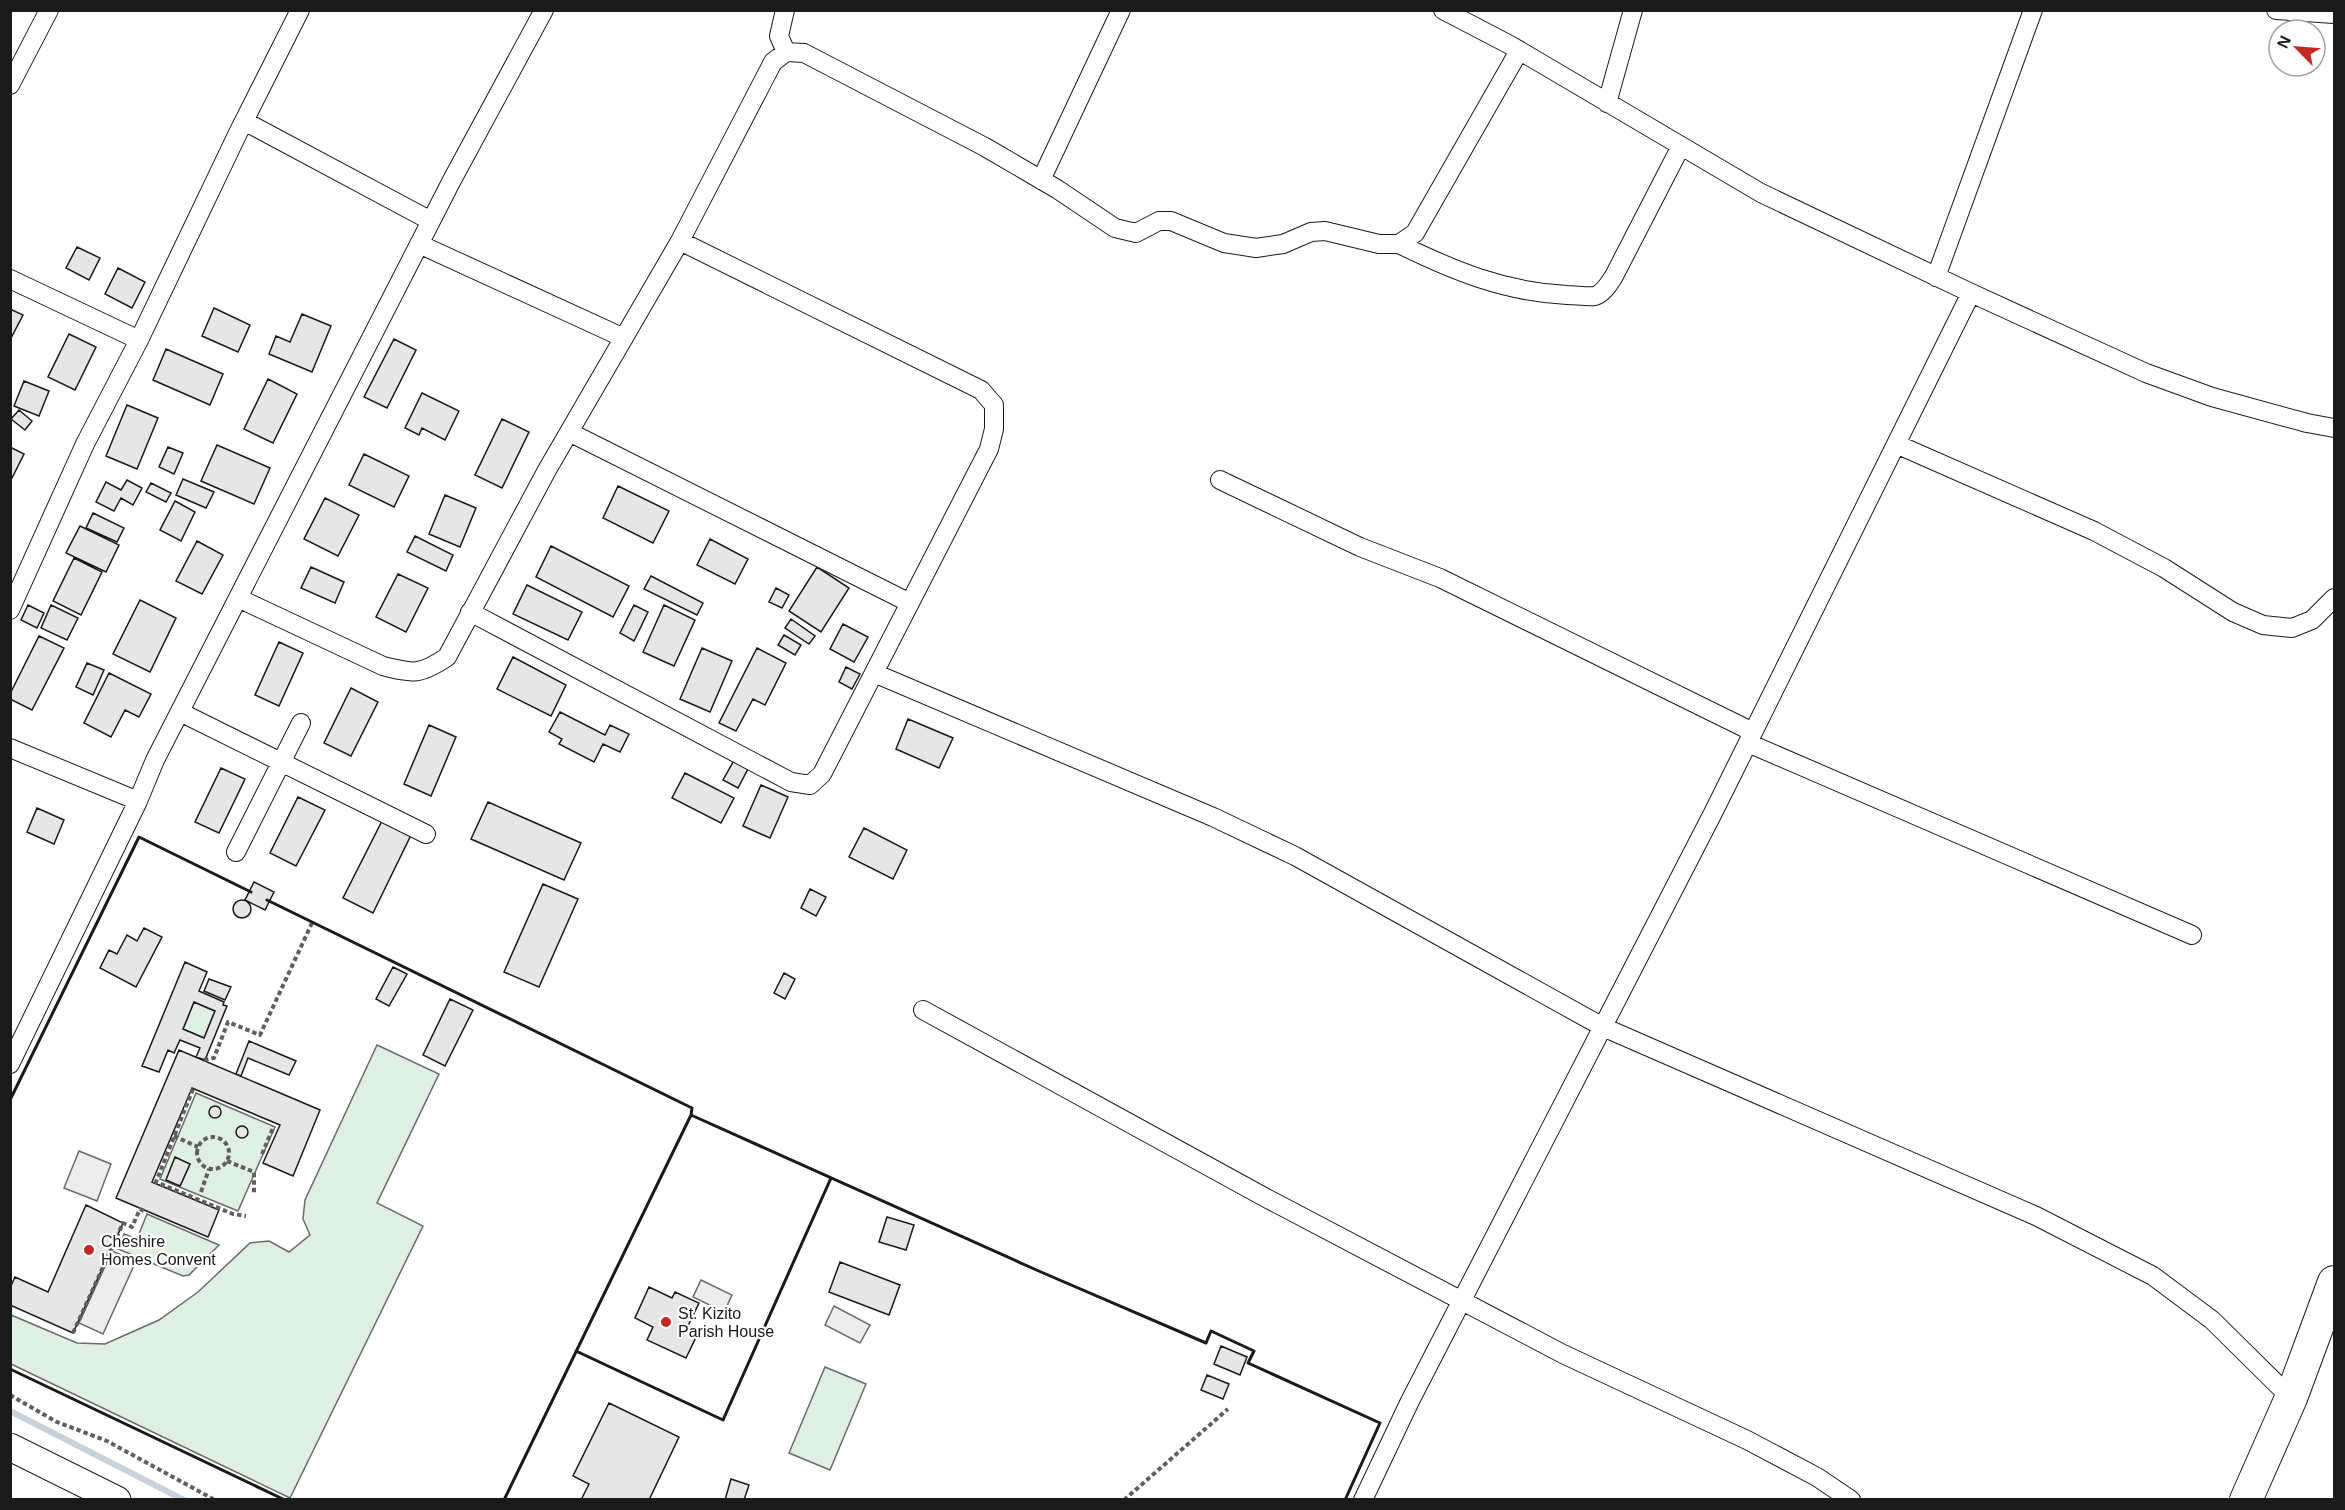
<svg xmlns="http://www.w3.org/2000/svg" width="2345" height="1510" font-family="Arial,sans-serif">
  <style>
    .green { fill: #e0efe3; stroke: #6a6a6a; stroke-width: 1.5; fill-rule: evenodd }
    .parking { fill: #ededed; stroke: #6a6a6a; stroke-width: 1.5 }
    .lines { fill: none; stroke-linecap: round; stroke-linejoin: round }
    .stream { stroke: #c6d2dc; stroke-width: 6 }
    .building { fill: #e6e6e6; stroke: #1a1a1a; stroke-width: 1.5; fill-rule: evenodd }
    .minor-casing { stroke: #1a1a1a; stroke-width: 20 }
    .secondary-casing { stroke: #1a1a1a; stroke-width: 29 }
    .trunk-casing { stroke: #1a1a1a; stroke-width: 34 }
    .path { stroke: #5f5f5f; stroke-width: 4; stroke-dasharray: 4.5 3; stroke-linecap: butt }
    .minor { stroke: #fff; stroke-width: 18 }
    .secondary { stroke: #fff; stroke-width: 27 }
    .trunk { stroke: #fff; stroke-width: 32 }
    .wall { stroke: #1a1a1a; stroke-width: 3 }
    .poi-dot { fill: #c62828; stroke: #fff; stroke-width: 2 }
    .labels { text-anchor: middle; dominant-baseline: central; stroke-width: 4.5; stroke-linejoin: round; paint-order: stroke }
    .poi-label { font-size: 16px; fill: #1a1a1a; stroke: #fff; text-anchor: start }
  </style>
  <rect width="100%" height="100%" fill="#fff"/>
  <path class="green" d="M194,1002l21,9 -11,27 -21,-9z
    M377,1045l62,29 -62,129 46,23 -133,272 -279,-134v-49l66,28 28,1 54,-24 39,-28 52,-49 19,-2 20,11 21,-17 -7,-16 2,-19z
    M196,1093l79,34 -37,84 -78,-32zM175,1158l15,6 -10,22 -14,-6z
    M147,1214l72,31 -30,30 -6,1 -65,-27 6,-15 13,5z
    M825,1367l41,17 -36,86 -41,-17z"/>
  <path class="parking" d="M79,1151l32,13 -14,37 -33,-13z
    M112,1251l24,10 -33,73 -24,-11z
    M701,1280l31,15 -8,17 -31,-15z
    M834,1306l36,19 -10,18 -35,-18z"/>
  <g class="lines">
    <path class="stream" d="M10,1411l174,89"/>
  </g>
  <path class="building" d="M77,247l23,11 -11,22 -23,-12z
    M118,268l27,14 -13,26 -27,-14z
    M214,308l36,17 -12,27 -36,-16z
    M10,309l13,6 -13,25z
    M302,314l29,12 -19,46 -43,-18 7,-18 14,6z
    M69,334l27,13 -21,43 -27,-13z
    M394,339l22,11 -29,58 -23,-11z
    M166,349l57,25 -13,31 -57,-25z
    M268,379l29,15 -24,49 -29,-14z
    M24,381l25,10 -10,25 -25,-10z
    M422,393l37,18 -14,29 -23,-12 -3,7 -14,-7z
    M127,405l31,13 -21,51 -31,-13z
    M19,410l13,11 -7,9 -14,-11z
    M502,419l27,13 -27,56 -27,-13z
    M217,445l53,23 -16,36 -53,-23z
    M10,447l14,7 -14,28z
    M168,447l15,6 -9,21 -15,-7z
    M364,454l45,22 -15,31 -45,-22z
    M183,479l31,13 -8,16 -30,-13z
    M127,480l15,8 -9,17 -12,-7 -7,13 -18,-9 10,-20 15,8z
    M151,483l20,10 -5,9 -20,-10z
    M618,486l51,25 -16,32 -50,-25z
    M445,495l31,13 -16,39 -31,-13z
    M325,498l34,17 -21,41 -34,-17z
    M175,501l20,11 -14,29 -21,-11z
    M93,513l31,15 -7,14 -31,-14z
    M80,526l39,19 -13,27 -40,-19z
    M415,536l38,19 -7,16 -39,-19z
    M710,539l38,20 -13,25 -38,-19z
    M197,541l26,14 -21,39 -26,-13z
    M551,546l78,40 -16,31 -77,-40z
    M74,558l28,14 -21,43 -28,-14z
    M311,567l33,15 -9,21 -34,-15z
    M817,567l32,21 -28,44 -32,-21z
    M398,574l30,14 -22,44 -30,-15z
    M651,576l52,27 -6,12 -53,-26z
    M527,585l55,27 -14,28 -55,-26z
    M776,588l13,7 -7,13 -13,-6z
    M140,600l36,18 -26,54 -37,-18z
    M28,605l16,8 -7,15 -16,-8z
    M51,605l27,13 -11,22 -26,-12z
    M634,605l14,7 -14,29 -14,-8z
    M664,605l31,15 -21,46 -31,-14z
    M791,619l24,17 -6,8 -24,-16z
    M843,624l25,13 -14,25 -24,-13z
    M784,635l17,10 -6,10 -17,-10z
    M39,636l25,12 -32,62 -22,-11v-5z
    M279,642l24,11 -24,53 -24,-11z
    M702,648l30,13 -22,51 -30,-13z
    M757,648l29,15 -21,42 -12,-6 -17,32 -17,-8z
    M513,657l53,28 -15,31 -54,-27z
    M87,663l17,7 -11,25 -17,-8z
    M846,667l14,7 -8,15 -13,-7z
    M109,673l42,21 -12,23 -14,-7 -14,27 -27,-14z
    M351,688l27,14 -27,54 -27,-13z
    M560,712l45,23 5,-10 19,9 -9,18 -17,-8 -9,18 -35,-18 3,-5 -13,-7z
    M908,719l45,19 -14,30 -43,-19z
    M429,725l27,12 -25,59 -27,-12z
    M737,755l14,8 -13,25 -15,-8z
    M221,768l24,11 -26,54 -24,-11z
    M685,773l49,25 -13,25 -49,-25z
    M761,785l27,12 -18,41 -27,-12z
    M298,797l27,13 -29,56 -26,-13z
    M488,802l93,41 -17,37 -93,-41z
    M37,808l27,12 -10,24 -27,-12z
    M382,821l29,14 -38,78 -30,-15z
    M864,828l43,22 -14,29 -44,-22z
    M254,882l20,10 -9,18 -20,-10z
    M543,884l35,15 -39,88 -35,-15z
    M810,889l16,8 -10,19 -15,-8z
    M233 909a9 9 0 1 1 18 0a9 9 0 1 1-18 0Z
    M144,928l18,9 -26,50 -36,-19 9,-18 8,4 10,-19 10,6z
    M185,962l22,10 -8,19 25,11 -1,3 4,1 -22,54 -9,-3 4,-9 -20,-8 -6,13 -6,-3 -9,22 -17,-6zM194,1002l21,9 -11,27 -21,-9z
    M393,967l14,7 -18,32 -13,-7z
    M784,973l11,6 -10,20 -11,-6z
    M209,979l22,8 -6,13 -21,-9z
    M450,999l23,11 -28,56 -22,-11z
    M249,1041l47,20 -7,14 -41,-17 -7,18 -5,-2z
    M179,1050l141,60 -27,66 -30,-13 17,-38 -88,-37 -40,94 67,28 -11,27 -92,-39z
    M209 1112a6 6 0 1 1 12 0a6 6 0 1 1-12 0Z
    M236 1132a6 6 0 1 1 12 0a6 6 0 1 1-12 0Z
    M175,1157l15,7 -10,22 -14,-6z
    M86,1205l37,18 -50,110 -63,-28v-17l5,-11 33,15z
    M887,1217l27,8 -8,25 -27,-8z
    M840,1262l60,23 -11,30 -60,-23z
    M649,1287l23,11 3,-6 24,11 -11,23 11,5 -13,27 -39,-18 6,-13 -18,-9z
    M1221,1346l26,11 -7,18 -26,-11z
    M1207,1375l22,9 -6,15 -22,-9z
    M609,1403l70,34 -30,63h-68l8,-16 -16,-8z
    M731,1479l18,6 -5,15h-19z"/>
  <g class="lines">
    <defs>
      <path id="minor" d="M785,10l-6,26 7,16
        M1443,10l67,35 251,148 210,100 175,80 66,24 95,26 27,5
        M2276,10l58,4
        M10,85l39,-75
        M1607,103l26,-93
        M244,121l187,100
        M1041,180l80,-170
        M419,244l205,94
        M1399,244c55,27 106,48 168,51 9,0 20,2 28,1 9,-3 15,-14 19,-20l67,-130
        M1936,277l97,-267
        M10,279l129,61
        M569,432l341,171
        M1896,444l198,87 70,37 69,44 30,13 29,3 20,-8 22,-22
        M1220,480l140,67 80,31 313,154
        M238,598l145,68c31,8 37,9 64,-9l100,-187 133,-229 93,-179 13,-10 18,1 181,94 72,42 58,39 21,5 23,-12h12l53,22 32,5 27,-4 28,-12 14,-1 54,13h20l16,-11 104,-182
        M10,610l75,-166 54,-104 99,-207 62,-123
        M470,612l321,170 19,3 12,-11 167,-325 5,-20v-24l-13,-15 -301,-149
        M874,673l339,144 82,39 308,171 433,189 117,60 59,44 79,78
        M180,712l246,122
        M1748,743l444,192
        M10,748l128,53
        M236,852l65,-129
        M923,1010l345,189 295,155 184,86 70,37 34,23
        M10,1064l128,-263 17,-41 297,-580 92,-170
        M1363,1500l47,-99 304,-590 257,-518"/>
      <path id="secondary" d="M10,1447l107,53"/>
      <path id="trunk" d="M2246,1500l45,-102 43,-116"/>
    </defs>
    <use href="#minor" class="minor-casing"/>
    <use href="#secondary" class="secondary-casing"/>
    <use href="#trunk" class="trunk-casing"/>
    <path class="path" d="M204,1060l10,-2 14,-36 32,13 52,-112
      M193,1089l-37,93 77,32 13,2
      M174,1136l24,11
      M197 1153a16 16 0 1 1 32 0a16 16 0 1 1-32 0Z
      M262,1154l11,-26
      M227,1161l27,11v23
      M201,1192l8,-23
      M73,1333l50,-110 9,4 8,-18 4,2
      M10,1395l47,27 50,19 108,59
      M1124,1500l104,-91"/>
    <use href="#minor" class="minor"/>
    <use href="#secondary" class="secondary"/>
    <use href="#trunk" class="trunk"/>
    <path class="wall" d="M267,900l425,208 -1,7
      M10,1100l129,-263 112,55
      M576,1351l147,69 108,-242
      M10,1369l275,131
      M504,1500l187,-385 350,157 165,71 5,-12 43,20 -6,12 132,60 -35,77"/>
  </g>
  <g class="poi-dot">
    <circle cx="89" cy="1250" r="6"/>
    <circle cx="666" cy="1322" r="6"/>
  </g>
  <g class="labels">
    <g class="poi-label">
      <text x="101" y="1241">Cheshire<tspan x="101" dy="18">Homes Convent</tspan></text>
      <text x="678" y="1313">St. Kizito<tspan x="678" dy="18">Parish House</tspan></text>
    </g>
  </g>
  <rect width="2345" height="1510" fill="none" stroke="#1a1a1a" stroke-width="24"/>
  <g transform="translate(2297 48) rotate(295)"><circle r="28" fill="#ffffff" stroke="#a3a3a3" stroke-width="1.5"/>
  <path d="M0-4.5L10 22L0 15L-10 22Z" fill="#c62828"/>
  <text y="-9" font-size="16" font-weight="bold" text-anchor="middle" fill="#1a1a1a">N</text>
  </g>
</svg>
